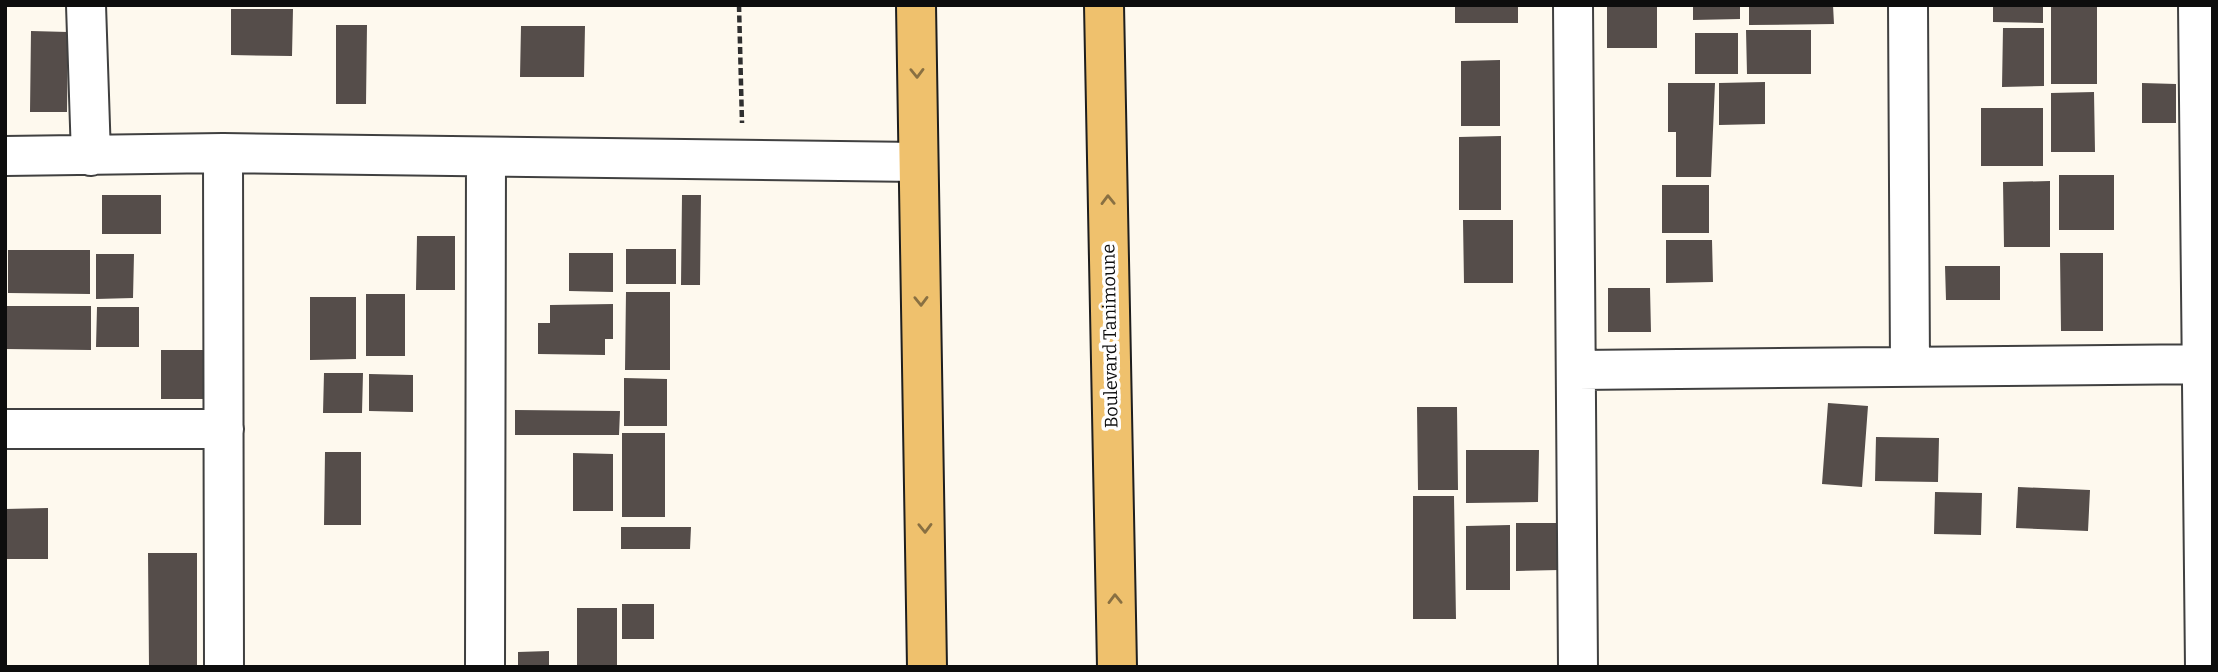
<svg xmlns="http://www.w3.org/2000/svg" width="2218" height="672" font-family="Bitter,serif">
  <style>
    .building { fill: #554d4a }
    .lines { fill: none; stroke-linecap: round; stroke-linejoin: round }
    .minor-casing { stroke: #404040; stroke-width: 42 }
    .primary-casing { stroke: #1e1e1e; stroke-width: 42 }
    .path { stroke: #2f2f2f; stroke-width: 4.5; stroke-dasharray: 7 3.5; stroke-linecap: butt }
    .minor { stroke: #fff; stroke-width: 38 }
    .primary { stroke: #efc16d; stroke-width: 38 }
    .oneway { stroke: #897042 }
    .labels { text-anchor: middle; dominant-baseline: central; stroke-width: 7; stroke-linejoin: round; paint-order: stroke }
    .street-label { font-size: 18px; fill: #0d0d0d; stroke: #fff }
  </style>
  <rect width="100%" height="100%" fill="#fef9ee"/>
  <path class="building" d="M1455,5h63v18h-63z
    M1607,5h50v43h-50z
    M1693,5h47v14l-47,1z
    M1749,5h84l1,19 -85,1z
    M1993,5h50v18l-50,-1z
    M2051,5h46v79h-46z
    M231,9h62l-1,47 -61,-1z
    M336,25h31l-1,79h-30z
    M521,26h64l-1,51h-64z
    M2003,28h41v58l-42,1z
    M1746,30h65v44h-64z
    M31,31l37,1 -1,80h-37z
    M1695,33h43v41h-43z
    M1500,60v66h-39v-65z
    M1765,82v42l-46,1v-42z
    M1668,83h47l-4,94h-35v-45h-8z
    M2142,83l34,1v39h-34z
    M2094,92l1,60h-44v-59z
    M1981,108h62v58h-62z
    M1501,136v74h-42v-73z
    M2059,175h55v55h-55z
    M2050,181v66h-46l-1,-65z
    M1662,185h47v48h-47z
    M102,195h59v39h-59z
    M682,195h19l-1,90h-19z
    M1463,220h50v63h-49z
    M417,236h38v54h-39z
    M1666,240h46l1,42 -47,1z
    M626,249h50v35h-50z
    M8,250h82v44l-82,-1z
    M569,253h44v39l-44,-1z
    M2060,253h43v78h-42z
    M96,254h38l-1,44 -37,1z
    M1945,266h55v34h-54z
    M1608,288h42l1,44h-43z
    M626,292h44v78h-45z
    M366,294h39v62h-39z
    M310,297h46v62l-46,1z
    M613,304v35h-8v16l-67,-1v-31h12v-18z
    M5,306h86v44l-86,-1z
    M97,307h42v40h-43z
    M161,350h43l-1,49h-42z
    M324,373h39l-1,40h-39z
    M369,374l44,1v37l-44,-1z
    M624,378l43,1v47h-43z
    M1828,403l40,3 -6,81 -40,-3z
    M1417,407h40l1,83h-40z
    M515,410l105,1 -1,24h-104z
    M622,433h43v84h-43z
    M1876,437l63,1 -1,44 -63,-1z
    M1466,450h73l-1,52 -72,1z
    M325,452h36v73h-37z
    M573,453l40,1v57h-40z
    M2018,487l72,3 -2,41 -72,-3z
    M1935,492l47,1 -1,42 -47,-1z
    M1413,496h41l2,123h-43z
    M48,508v51h-43v-50z
    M1516,523h43v47l-43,1z
    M1510,525v65h-44v-64z
    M621,527h70l-1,22h-69z
    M148,553h49v114h-48z
    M622,604h32v35h-32z
    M577,608h40v59h-40z
    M549,651v16h-31v-15z"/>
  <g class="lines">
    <defs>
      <path id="minor" d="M86,5l5,151
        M1573,5l5,662
        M1908,5l2,360
        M2198,5l7,662
        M223,153l1,514
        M5,156l218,-3 695,9
        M1578,370l635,-6
        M5,429h219
        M485,667l1,-510"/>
      <path id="primary" d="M916,5l11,662
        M1104,5l13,662"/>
    </defs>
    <use href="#minor" class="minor-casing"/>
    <use href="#primary" class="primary-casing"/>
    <path class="path" d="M739,5l3,118"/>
    <use href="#minor" class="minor"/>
    <use href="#primary" class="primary"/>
  </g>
  <defs><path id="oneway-chevron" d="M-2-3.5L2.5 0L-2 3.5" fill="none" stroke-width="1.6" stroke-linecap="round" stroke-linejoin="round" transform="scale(1.75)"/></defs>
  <g class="oneway">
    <use href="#oneway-chevron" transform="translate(917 73) rotate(89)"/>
    <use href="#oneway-chevron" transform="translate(1108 200) rotate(-91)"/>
    <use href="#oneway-chevron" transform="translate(921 301) rotate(89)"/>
    <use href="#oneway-chevron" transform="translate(925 528) rotate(89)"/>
    <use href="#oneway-chevron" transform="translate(1115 599) rotate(-91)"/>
  </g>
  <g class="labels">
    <g class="street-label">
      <text transform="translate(1110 336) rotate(-91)">Boulevard Tanimoune</text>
    </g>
  </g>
  <rect width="2218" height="672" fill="none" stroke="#0d0d0d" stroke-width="14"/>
</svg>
